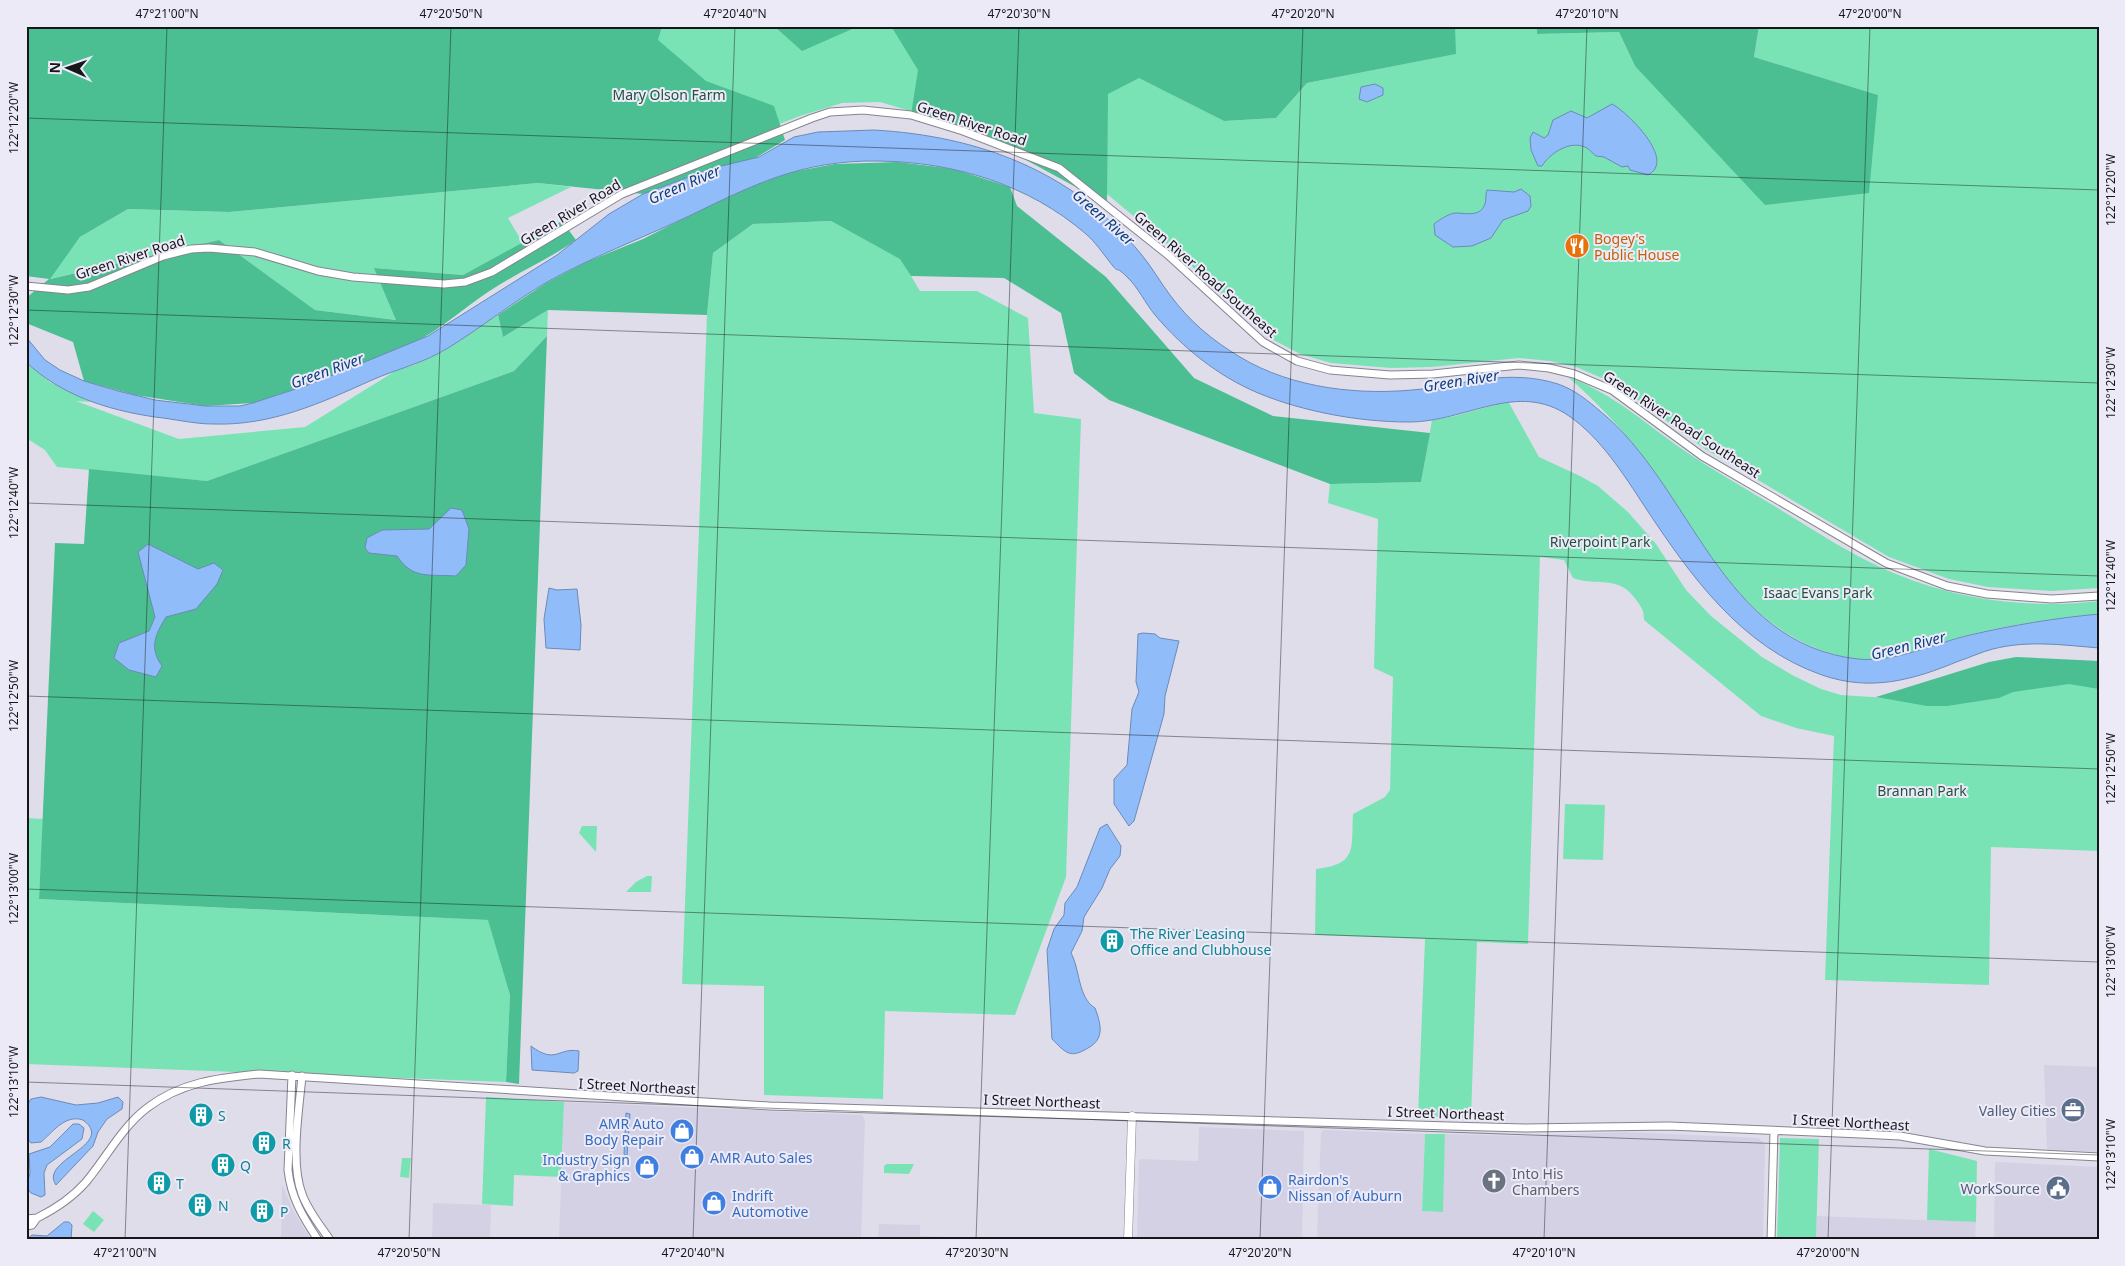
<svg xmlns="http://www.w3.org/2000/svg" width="2125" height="1266" font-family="'Noto Sans',sans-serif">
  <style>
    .built { fill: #d4d1e5 }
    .green { fill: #7ae3b6 }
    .forest { fill: #4bbf92 }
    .water { fill: #91bcfa; stroke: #6c8ab7 }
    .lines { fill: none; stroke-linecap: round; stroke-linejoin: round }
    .tertiary-casing { stroke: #868490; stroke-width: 9 }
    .secondary-casing { stroke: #868490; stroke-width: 9 }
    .tertiary { stroke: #fff; stroke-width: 7 }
    .secondary { stroke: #fff; stroke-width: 8 }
    .ticks { fill: none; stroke: #17171b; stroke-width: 1; stroke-opacity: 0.45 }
    .labels { text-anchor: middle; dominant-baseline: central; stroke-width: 4; stroke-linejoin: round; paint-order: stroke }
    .park-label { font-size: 14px; fill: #22513e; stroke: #eceaf7 }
    .street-label { font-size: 14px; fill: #17171b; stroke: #eceaf7 }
    .food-label { font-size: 14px; fill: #c56008; stroke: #eceaf7; text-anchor: start }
    .culture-label { font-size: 14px; fill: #0d838f; stroke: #eceaf7; text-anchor: start }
    .service-label { font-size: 14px; fill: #4e5e75; stroke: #eceaf7; text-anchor: end }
    .shop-label { font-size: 14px; fill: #366cbe; stroke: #eceaf7; text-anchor: start }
    .worship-label { font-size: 14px; fill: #5b616d; stroke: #eceaf7; text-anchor: start }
    .water-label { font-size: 15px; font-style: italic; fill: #0c3f81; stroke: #eceaf7 }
    .neatline { fill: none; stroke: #17171b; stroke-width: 2 }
    .ticks-label { font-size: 12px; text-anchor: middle; fill: #17171b }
  </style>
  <rect width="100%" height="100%" fill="#dfddea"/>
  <path class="built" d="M2044,1065l55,2v85l-52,-2z
    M564,1102l298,13 3,6 -4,119h-302z
    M1199,1127l105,4 -2,109h-165l2,-81 59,2z
    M1324,1130l101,4 -3,77 20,1 3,-78 75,2 105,-4 134,6 6,7 -2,95h-446l4,-108z
    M1998,1162l101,5v73h-105l1,-77z
    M282,1184l11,26 18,30h-30z
    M433,1203l58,2 -1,35h-58z
    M1817,1216l159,6 -1,18h-159z
    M879,1224l41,1v11l124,4h-166z"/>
  <path class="green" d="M603,26h508l29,52 84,43 52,-3 31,-35 148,-29v-28h82v8l82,-2 16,34 243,29 -124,-38 5,-31h340v562l-47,3 -64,-4 -39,-8 -60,-22 -184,-108 -89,-65 -40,-17 -26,-6 -31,-3 -87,9 -41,1 -60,-5 -31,-9 -32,-17 -95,-88 -66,-55 -53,-40 -174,-52 -38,1 -42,13 -173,67z
    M538,183l33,4 -63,31 15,25 -60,32 -88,-7 22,52 -82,-10 -96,-70 -170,39 31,-42 48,-28 101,3z
    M831,221l70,38 19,32h57l51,27 6,95 47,6 -15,458 -51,138 -130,-4 -2,88 -119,-4v-109l-82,-2 25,-669 6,-62 40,-29z
    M548,310l-1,26 -33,35 -307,110 -150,-14 -12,-17 -19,-12v-76l24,20 41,20 -15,-1 103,38 126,-12 92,-57 17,-5 28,-13 56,-37 5,22z
    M1568,377c46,17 75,45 114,72 30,21 63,39 94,58 32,19 64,41 98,57 69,34 148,46 225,37v13c-44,4 -88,11 -131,21 -32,8 -66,24 -99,25 -18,0 -35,-5 -51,-11 -85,-33 -120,-119 -171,-187 -23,-31 -50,-60 -79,-85z
    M1508,401l31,56 41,19 18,10 30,26 28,32 30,46 25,26 51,41 30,18 29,14 20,6 47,3 211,-29v182l-108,-4 -2,138 -164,-5 9,-244 -38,-8 -35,-12 -117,-96c0,-9 -2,-12 -7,-19 -18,-27 -38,-14 -64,-23l-9,-18 -24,-3 -12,387 -51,-2 -6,176 -53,-2 7,-177 -110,-4 1,-66c42,-5 35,-20 37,-55l32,-17 5,-7 3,-113 -19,-9 4,-149 -50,-16 2,-19 91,-2 11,-62 23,-4z
    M1565,804l40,1 -2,55 -40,-1z
    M26,818l17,1 -4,80 450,21 21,75 -4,87 -480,-18z
    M582,826h15l-1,26 -17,-19z
    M647,876h5l-1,16h-25l10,-10z
    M486,1097l78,5 -3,75 -47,-2 -1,31 -31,-2z
    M1425,1134h20l-2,78 -21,-1z
    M1780,1138l39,1 -3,101h-39z
    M1929,1149l48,12 -1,61 -49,-2z
    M402,1158h9l-2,20 -9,-1z
    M887,1164h27l-5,10 -25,-1v-7z
    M93,1211l11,9 -10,12 -11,-8z"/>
  <path class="forest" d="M26,26h636l-4,14 48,41 68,25 11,34 -33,20 -39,8 -70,26 -105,-11 -309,29 -101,-3 -48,28 -30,42 169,-39 96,70 81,10 -22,-52 89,7 99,-54 14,19c-24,17 -51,29 -77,45 -30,18 -55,43 -87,59l-101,40 -58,19 -48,3 -70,-11 -51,-14 -11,-39 -47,-19v-25l23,-19 -23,-3z
    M774,26h85l-57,25z
    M891,26h564l1,28 -149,29 -31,35 -52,3 -85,-43 -31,16 -1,110 -116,-63 -80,-26 7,-45z
    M1537,26h222l-5,31 124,38 -9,98 -104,12 -130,-139 -16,-34 -82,2z
    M898,162l56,7 56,18 7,19 89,71 88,101 79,38 157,17 -9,49 -91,2 -221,-84 -35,-27 -13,-60 -57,-35 -93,-2 -11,-17 -69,-38 -78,3 -40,29 -6,62 -159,-5 -45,27 -5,-22 48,-32 40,-21 57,-23 93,-47 50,-19 49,-9z
    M547,336l-28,748 -13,-2 4,-87 -22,-75 -449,-21 16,-356 29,1 5,-75 118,12 307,-110z
    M2016,657l83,4v28l-30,-5 -56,8 -14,6 -52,8h-20l-51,-9 113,-35z"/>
  <path class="water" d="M1375,84l8,4v7l-16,7 -8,-3 2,-12z
    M1612,104c15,8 65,56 36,71l-18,-5 -2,-4 -6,1 -18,-10 -8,-1c-3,-2 -6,-6 -9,-8 -16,-9 -37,5 -45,18h-4l-7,-16 -1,-12 3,-6 11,6 4,-3 5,-15 18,-9 16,7z
    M874,130c105,6 199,41 267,124 11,13 19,28 29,41 19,26 43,46 70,62 53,32 122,39 182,32 48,-6 88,-20 136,-5 17,6 29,16 42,27 92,75 120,233 258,248 37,4 77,-16 112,-24 43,-10 86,-17 129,-21v34c-36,-3 -71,-8 -106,1 -12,3 -22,8 -34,12 -46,19 -88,31 -137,14 -81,-28 -132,-100 -177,-168 -21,-32 -44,-69 -76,-91 -52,-36 -103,6 -160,6 -49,0 -105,-10 -151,-29 -40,-17 -75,-45 -103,-78 -10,-12 -17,-28 -28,-38 -15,-15 -5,1 -18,-16 -8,-10 -13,-18 -23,-27 -58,-50 -132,-72 -208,-73 -77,-1 -125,24 -191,56 -47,22 -95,40 -140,65 -34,20 -65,45 -99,66 -24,15 -51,21 -76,32 -51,23 -101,46 -159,44 -19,0 -39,-5 -58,-7 -48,-7 -94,-22 -129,-55v-25l19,23 15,10 24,11 34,10 37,9 50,6h35l13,-3 58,-19 117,-48 129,-81 52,-41 34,-20 70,-26 46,-11 35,-20 24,-5z
    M1521,189l9,7 1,10 -3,5 -25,9 -12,18 -19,8 -19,1 -18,-12 -1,-11c5,-4 14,-10 21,-11 10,0 24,4 29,-7 3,-5 1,-11 3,-16l27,2z
    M451,508l11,2 7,19 -3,36 -10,11c-27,-2 -43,4 -59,-20l-28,-3 -4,-5 2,-10 15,-8 47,-1z
    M148,544l50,25 16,-6 9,7 -6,14 -21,25 -30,8c-11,18 -17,31 -4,49l-6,11 -27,-7 -15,-12 5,-15 30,-12 6,-14 -17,-65z
    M549,588l8,2 20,-1 4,36 -1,25 -34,-2 -2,-29z
    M1143,633l12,1 5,4 19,3 -14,55 -1,18 -30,107 -5,5 -15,-22v-25l13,-14 5,-56 7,-17 -3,-10 2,-48z
    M1107,824l14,22 -1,10 -10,13 -8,19 -18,29 -2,14 -11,22c9,16 7,45 24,55 6,16 10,31 -7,40 -18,11 -22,5 -36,-9l-5,-89 7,-21 10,-14 1,-12 12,-16 23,-59z
    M531,1046c25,19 27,1 48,5l-1,20 -4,2 -42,-3z
    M41,1097l35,8 22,-2 20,-6 5,5 -1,7 -15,10 -9,13 -5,14 -37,39c-18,-25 61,-40 27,-65 -18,-6 -30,12 -42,22l-10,1c-8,-6 -8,-35 0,-44z
    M626,1113l4,1 -3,42 -3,-2z
    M73,1124h6l5,4 -2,11 -35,26 -3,8 1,22 -4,2 -10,-4 -5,-6 4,-14 -1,-19 21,-7z
    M64,1222h5l3,3 -1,15h-45l6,-5 15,1z"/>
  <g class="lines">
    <defs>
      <path id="tertiary" d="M26,286l42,4 21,-3 74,-31 28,-7 18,-1 46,4 63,19 35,6 91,7 21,-2 27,-10 130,-78 190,-76 18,-6 33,-2 48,5 52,16 96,37 109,87 95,87 34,19 33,9 60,5 43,-1 86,-9 30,3 25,6 38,16 90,66 184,107 61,23 40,8 65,5 47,-3
        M292,1075l-4,95c3,28 15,47 30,70
        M302,1076c-3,34 -12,86 0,118 6,17 18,31 28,46
        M37,1218c18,-9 35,-20 49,-36 20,-24 36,-55 61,-74 34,-26 71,-30 112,-34l510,32 680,20 76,2 144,-2 192,8 39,2 85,15 114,6
        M26,1219l11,-1 -5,7 -6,1
        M1771,1240l3,-109"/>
      <path id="secondary" d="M1128,1240l4,-124"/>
    </defs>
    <use href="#tertiary" class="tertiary-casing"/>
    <use href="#secondary" class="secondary-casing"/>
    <use href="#tertiary" class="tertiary"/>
    <use href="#secondary" class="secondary"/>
  </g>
  <path class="ticks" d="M26,118l2073,72M26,310l2073,73M26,503l2073,73M26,696l2073,73M26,889l2073,73M26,1082l2073,73M125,1240l42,-1214M409,1240l42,-1214M693,1240l42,-1214M976,1240l43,-1214M1260,1240l43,-1214M1544,1240l43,-1214M1828,1240l42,-1214"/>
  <defs>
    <symbol id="restaurant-disc" viewBox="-11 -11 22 22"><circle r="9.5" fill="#e8710a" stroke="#eceaf7"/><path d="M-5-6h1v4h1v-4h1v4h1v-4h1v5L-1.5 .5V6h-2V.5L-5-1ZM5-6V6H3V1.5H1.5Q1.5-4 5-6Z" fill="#fff"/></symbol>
    <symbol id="building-disc" viewBox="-11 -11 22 22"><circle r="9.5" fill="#0f9aa8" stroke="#eceaf7"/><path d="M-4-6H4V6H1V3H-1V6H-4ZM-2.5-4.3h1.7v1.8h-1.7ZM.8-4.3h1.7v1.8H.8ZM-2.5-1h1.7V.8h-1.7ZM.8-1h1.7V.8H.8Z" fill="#fff"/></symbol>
    <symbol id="office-disc" viewBox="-11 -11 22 22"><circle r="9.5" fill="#5c6f8a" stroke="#eceaf7"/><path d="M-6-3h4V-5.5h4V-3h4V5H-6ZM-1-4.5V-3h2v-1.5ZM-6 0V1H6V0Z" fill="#fff"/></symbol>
    <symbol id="shop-disc" viewBox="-11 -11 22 22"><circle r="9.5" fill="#3f7fe0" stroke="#eceaf7"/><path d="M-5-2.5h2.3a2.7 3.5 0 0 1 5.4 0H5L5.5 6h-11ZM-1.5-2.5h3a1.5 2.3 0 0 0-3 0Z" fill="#fff"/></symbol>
    <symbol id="church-disc" viewBox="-11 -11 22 22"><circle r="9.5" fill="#6b7280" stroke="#eceaf7"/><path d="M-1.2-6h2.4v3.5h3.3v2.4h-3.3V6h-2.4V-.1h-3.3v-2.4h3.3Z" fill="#fff"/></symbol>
    <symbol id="civic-disc" viewBox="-11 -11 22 22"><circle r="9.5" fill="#5c6f8a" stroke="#eceaf7"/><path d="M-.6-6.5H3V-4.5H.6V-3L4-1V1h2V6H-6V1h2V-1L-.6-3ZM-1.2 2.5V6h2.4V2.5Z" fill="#fff"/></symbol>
  </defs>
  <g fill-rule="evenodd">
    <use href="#restaurant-disc" x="1563" y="232" width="28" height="28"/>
    <use href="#building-disc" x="1098" y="927" width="28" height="28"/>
    <use href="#office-disc" x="2059" y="1096" width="28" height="28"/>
    <use href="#building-disc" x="187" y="1101" width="28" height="28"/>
    <use href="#shop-disc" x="668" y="1117" width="28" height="28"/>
    <use href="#building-disc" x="250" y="1129" width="28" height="28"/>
    <use href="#shop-disc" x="678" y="1143" width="28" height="28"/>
    <use href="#building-disc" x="209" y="1151" width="28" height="28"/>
    <use href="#shop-disc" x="633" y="1153" width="28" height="28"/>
    <use href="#church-disc" x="1480" y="1167" width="28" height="28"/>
    <use href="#building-disc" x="145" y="1169" width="28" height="28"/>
    <use href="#shop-disc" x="1256" y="1173" width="28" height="28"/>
    <use href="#civic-disc" x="2044" y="1174" width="28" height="28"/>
    <use href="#shop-disc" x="700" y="1189" width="28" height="28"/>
    <use href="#building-disc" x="186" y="1191" width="28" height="28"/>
    <use href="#building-disc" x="248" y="1197" width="28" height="28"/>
  </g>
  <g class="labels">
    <g class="park-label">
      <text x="669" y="94">Mary Olson Farm</text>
      <text x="1600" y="541">Riverpoint Park</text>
      <text x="1818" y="592">Isaac Evans Park</text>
      <text x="1922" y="790">Brannan Park</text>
    </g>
    <g class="street-label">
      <text transform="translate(972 123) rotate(18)">Green River Road</text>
      <text transform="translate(570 212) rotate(-31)">Green River Road</text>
      <text transform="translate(130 257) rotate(-18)">Green River Road</text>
      <text transform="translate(1206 274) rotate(41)">Green River Road Southeast</text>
      <text transform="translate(1682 424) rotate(33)">Green River Road Southeast</text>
      <text transform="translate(637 1086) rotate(3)">I Street Northeast</text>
      <text transform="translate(1042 1101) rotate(2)">I Street Northeast</text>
      <text transform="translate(1446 1113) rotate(2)">I Street Northeast</text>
      <text transform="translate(1851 1122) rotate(3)">I Street Northeast</text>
    </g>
    <g class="food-label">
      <text x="1594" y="238">Bogey's<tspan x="1594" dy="16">Public House</tspan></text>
    </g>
    <g class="culture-label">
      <text x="1130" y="933">The River Leasing<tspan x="1130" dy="16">Office and Clubhouse</tspan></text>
      <text x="218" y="1115">S</text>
      <text x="282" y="1143">R</text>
      <text x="240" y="1165">Q</text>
      <text x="176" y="1183">T</text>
      <text x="218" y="1205">N</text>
      <text x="280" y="1211">P</text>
    </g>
    <g class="service-label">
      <text x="2056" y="1110">Valley Cities</text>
      <text x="2040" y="1188">WorkSource</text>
    </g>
    <g class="shop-label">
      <text x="664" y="1123" text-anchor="end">AMR Auto<tspan x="664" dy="16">Body Repair</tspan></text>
      <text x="710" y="1157">AMR Auto Sales</text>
      <text x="630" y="1159" text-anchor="end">Industry Sign<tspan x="630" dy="16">&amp; Graphics</tspan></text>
      <text x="1288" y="1179">Rairdon's<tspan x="1288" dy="16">Nissan of Auburn</tspan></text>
      <text x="732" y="1195">Indrift<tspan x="732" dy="16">Automotive</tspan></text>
    </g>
    <g class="worship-label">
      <text x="1512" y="1173">Into His<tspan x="1512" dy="16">Chambers</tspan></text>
    </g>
    <g class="water-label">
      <text transform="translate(684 184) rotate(-23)">Green River</text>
      <text transform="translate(1104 217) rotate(41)">Green River</text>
      <text transform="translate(327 370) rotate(-20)">Green River</text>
      <text transform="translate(1461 380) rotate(-9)">Green River</text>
      <text transform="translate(1908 645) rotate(-14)">Green River</text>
    </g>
  </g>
  <rect width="2125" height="1266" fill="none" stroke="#eceaf7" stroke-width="55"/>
  <g transform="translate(68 68) rotate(272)" stroke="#eceaf7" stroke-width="4" paint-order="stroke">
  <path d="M0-4L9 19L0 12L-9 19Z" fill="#17171b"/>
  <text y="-8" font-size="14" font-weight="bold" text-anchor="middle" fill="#17171b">N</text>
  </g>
  <rect x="28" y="28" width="2070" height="1210" class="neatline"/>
  <g class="ticks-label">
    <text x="167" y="18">47°21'00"N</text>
    <text x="451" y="18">47°20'50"N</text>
    <text x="735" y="18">47°20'40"N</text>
    <text x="1019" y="18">47°20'30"N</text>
    <text x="1303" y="18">47°20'20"N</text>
    <text x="1587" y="18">47°20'10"N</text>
    <text x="1870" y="18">47°20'00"N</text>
    <text transform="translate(14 118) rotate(-90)" y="4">122°12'20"W</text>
    <text transform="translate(2111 190) rotate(-90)" y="4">122°12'20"W</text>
    <text transform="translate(14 311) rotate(-90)" y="4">122°12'30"W</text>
    <text transform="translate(2111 383) rotate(-90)" y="4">122°12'30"W</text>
    <text transform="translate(14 503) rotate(-90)" y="4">122°12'40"W</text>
    <text transform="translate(2111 576) rotate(-90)" y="4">122°12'40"W</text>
    <text transform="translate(14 696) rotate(-90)" y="4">122°12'50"W</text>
    <text transform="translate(2111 769) rotate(-90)" y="4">122°12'50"W</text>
    <text transform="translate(14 889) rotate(-90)" y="4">122°13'00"W</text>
    <text transform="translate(2111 962) rotate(-90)" y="4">122°13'00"W</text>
    <text transform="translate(14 1082) rotate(-90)" y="4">122°13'10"W</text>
    <text transform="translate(2111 1155) rotate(-90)" y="4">122°13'10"W</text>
    <text x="125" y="1257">47°21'00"N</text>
    <text x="409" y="1257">47°20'50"N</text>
    <text x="693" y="1257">47°20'40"N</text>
    <text x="977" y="1257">47°20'30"N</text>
    <text x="1260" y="1257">47°20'20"N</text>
    <text x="1544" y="1257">47°20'10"N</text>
    <text x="1828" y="1257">47°20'00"N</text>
  </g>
</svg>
